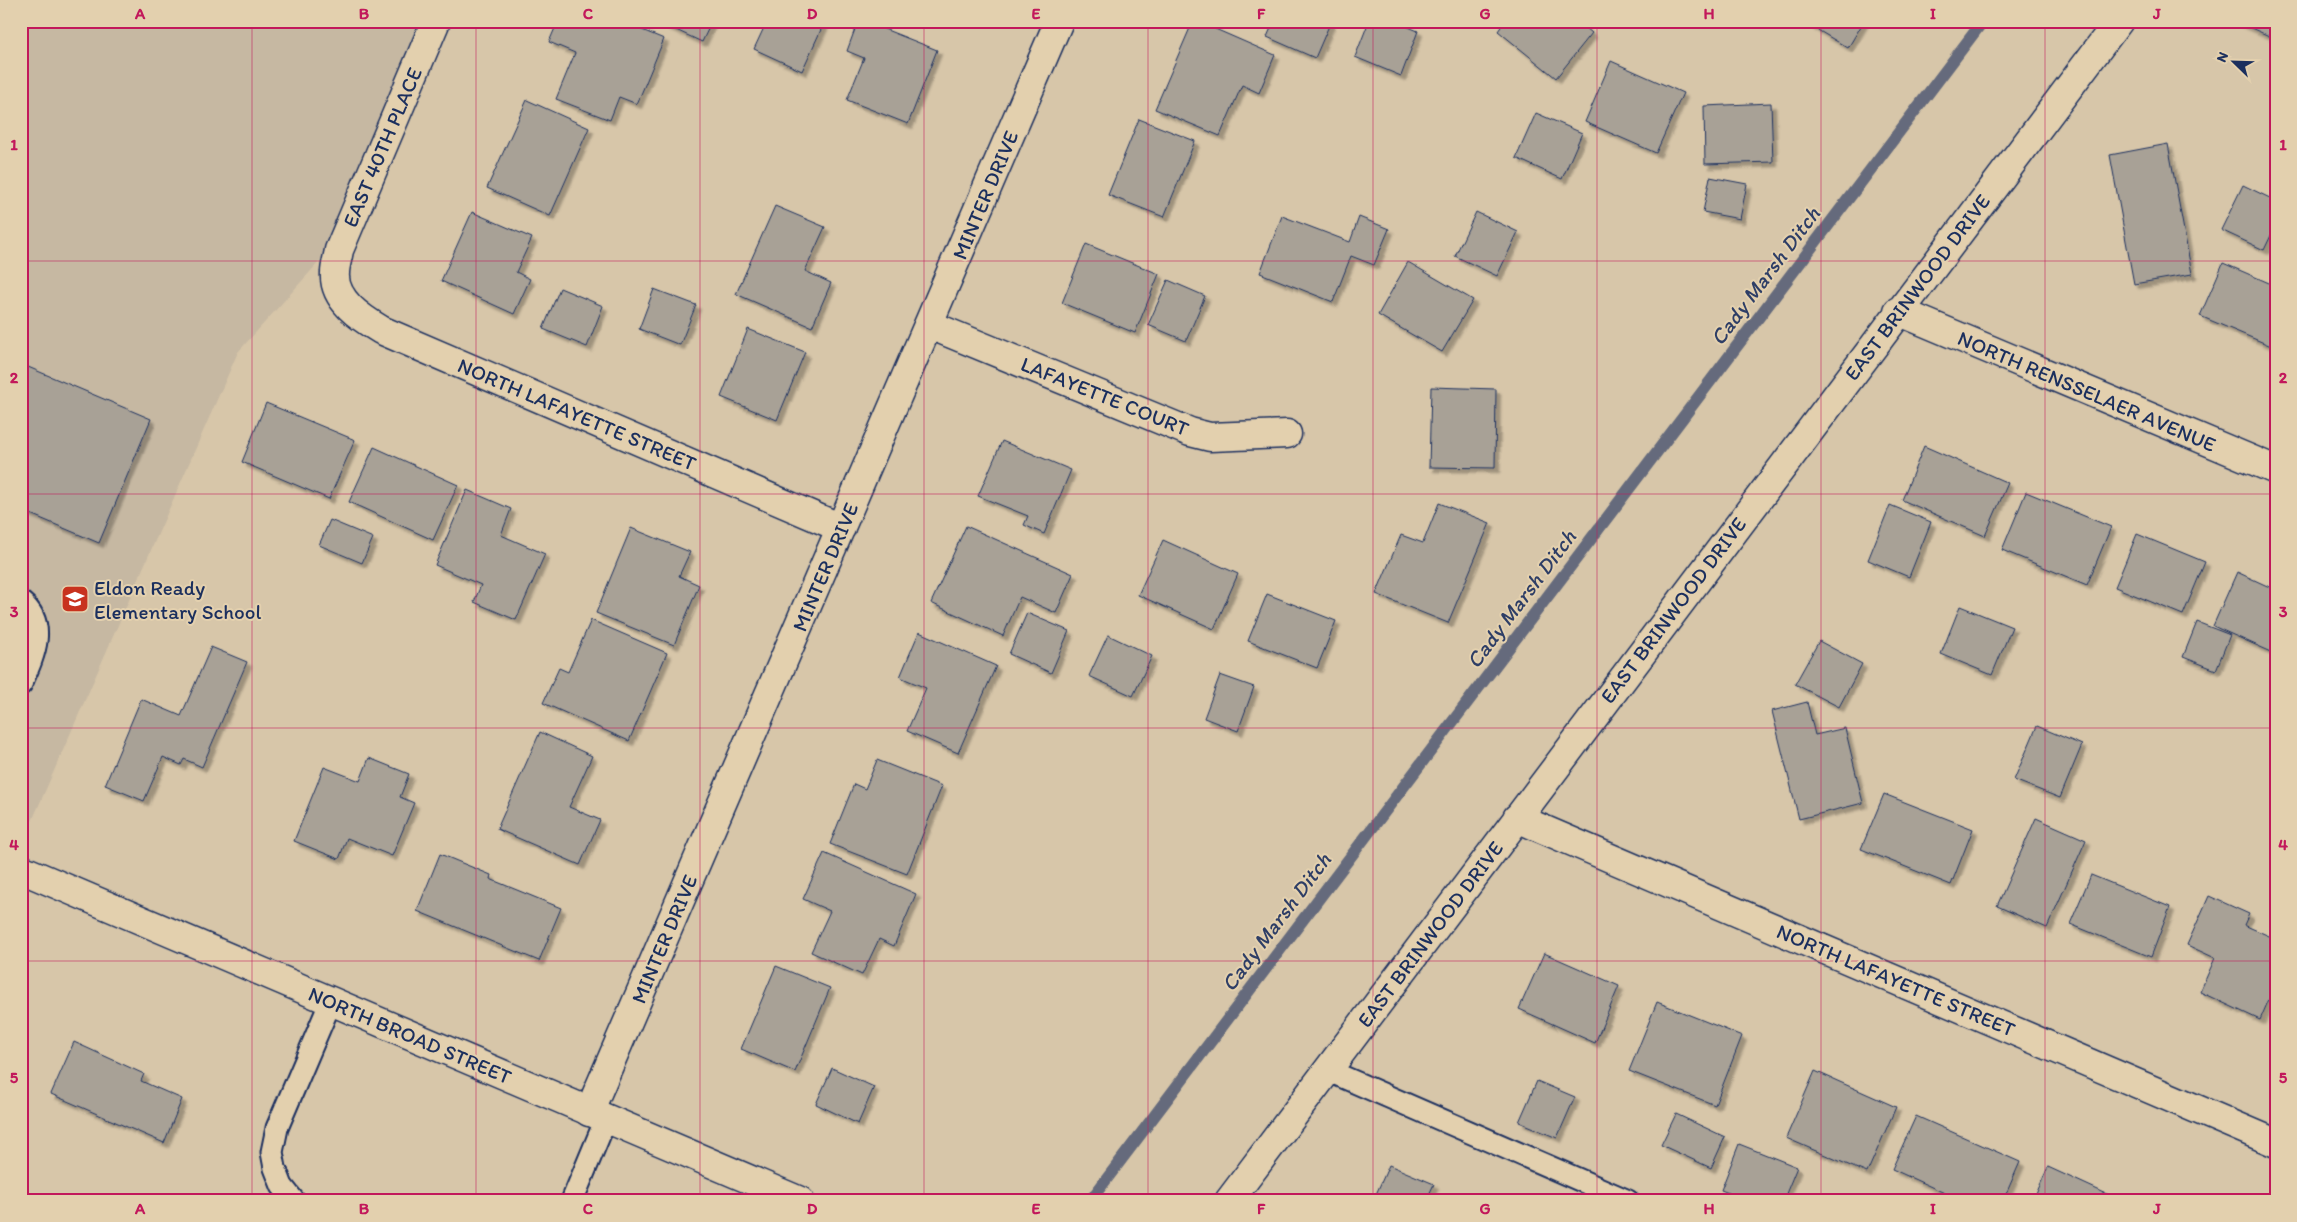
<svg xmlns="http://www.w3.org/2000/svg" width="2297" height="1222" font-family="Itim,sans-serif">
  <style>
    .built { fill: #c6b8a2 }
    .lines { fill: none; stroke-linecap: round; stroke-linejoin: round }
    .stream { stroke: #656b7c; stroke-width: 12 }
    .building { fill: #a8a196; stroke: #1b2f5e; filter: url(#shadow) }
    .service-casing { stroke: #1b2f5e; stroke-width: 25 }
    .minor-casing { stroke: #1b2f5e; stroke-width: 31 }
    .tertiary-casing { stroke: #1b2f5e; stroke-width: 31 }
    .service { stroke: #e3d0ae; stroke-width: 21 }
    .minor { stroke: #e3d0ae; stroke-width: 28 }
    .tertiary { stroke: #e3d0ae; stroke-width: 28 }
    .grid { fill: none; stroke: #c2185b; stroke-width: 1; stroke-opacity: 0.55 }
    .labels { text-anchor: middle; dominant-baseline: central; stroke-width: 4; stroke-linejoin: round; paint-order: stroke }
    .street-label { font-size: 21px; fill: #1b2f5e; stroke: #e3d0ae }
    .poi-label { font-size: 21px; fill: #1b2f5e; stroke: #e3d0ae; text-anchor: start }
    .water-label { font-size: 22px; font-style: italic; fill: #2e3e66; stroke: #e3d0ae }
    .neatline { fill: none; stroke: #c2185b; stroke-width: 2 }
    .grid-label { font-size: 16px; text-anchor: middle; font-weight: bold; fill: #c2185b }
  </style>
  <defs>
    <filter id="shadow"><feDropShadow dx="4.5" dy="4.5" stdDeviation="1" flood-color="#0004"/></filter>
  </defs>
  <rect width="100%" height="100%" fill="#d7c6a9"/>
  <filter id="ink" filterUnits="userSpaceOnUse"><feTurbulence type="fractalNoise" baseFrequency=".02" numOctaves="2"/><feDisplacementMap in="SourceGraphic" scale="10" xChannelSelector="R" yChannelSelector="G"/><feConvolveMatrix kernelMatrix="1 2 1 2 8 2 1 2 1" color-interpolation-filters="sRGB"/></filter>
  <g filter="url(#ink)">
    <path class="built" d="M21,21h415l-91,212 -107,119 -217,494z"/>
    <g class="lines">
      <path class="stream" d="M1090,1201l893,-1180"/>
    </g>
    <path class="building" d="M558,21h62l44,18 -27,65 -18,-7 -9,23 -54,-21 19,-46 -26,-11z
      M664,21h48l-10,21 -39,-18z
      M767,21h58l-23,50 -48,-22z
      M858,21h6l73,29 -29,74 -61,-24 17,-42 -17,-7z
      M1193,21h4l78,34 -16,38 -17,-8 -22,51 -65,-27z
      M1274,21h57l-16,37 -48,-21z
      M1369,21h25l24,10 -17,45 -46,-19z
      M1505,21h73l14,12 -36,45 -58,-47z
      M1807,21h57l-16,27 -42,-25z
      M2235,21h41v18z
      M1611,61l72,32 -27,60 -71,-31z
      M527,100l62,28 -39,88 -63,-28z
      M1771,103l2,59 -68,2 -1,-58z
      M1536,113l46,20 -20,46 -46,-21z
      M1139,119l56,22 -31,76 -56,-22z
      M2168,144l24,130 -58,10 -24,-129z
      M1710,177l37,7 -7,35 -37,-7z
      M2243,185l33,16v24l-12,25 -43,-20z
      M775,206l50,21 -20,44 26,12 -19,44 -76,-33z
      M472,212l60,26 -16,34 14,7 -16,35 -73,-33z
      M1476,212l42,20 -21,44 -42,-20z
      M1282,216l68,26 9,-25 30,12 -15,36 -23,-9 -18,46 -73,-29z
      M1086,244l73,30 -24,59 -73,-30z
      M1408,262l65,38 -31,52 -64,-37z
      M2223,263l53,23v62l-76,-32z
      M1168,280l37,16 -19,45 -38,-16z
      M560,288l43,18 -16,41 -44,-18z
      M654,289l42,16 -16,40 -41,-16z
      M748,329l57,23 -28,68 -56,-23z
      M21,364l130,55 -52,124 -78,-33z
      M1431,387l65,2 -1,79 -66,-1z
      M266,403l89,37 -26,59 -87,-37z
      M1002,441l69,29 -27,64 -20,-9 4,-9 -50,-20z
      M1924,446l84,37 -23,53 -83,-36z
      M374,447l84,38 -25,55 -84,-38z
      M467,490l44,19 -10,26 44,19 -29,66 -42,-18 7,-17 -46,-20z
      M2026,492l85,35 -24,58 -85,-35z
      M1439,503l51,20 -42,100 -72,-29 25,-59 22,8z
      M1890,505l41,17 -22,55 -41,-17z
      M330,520l43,18 -11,25 -43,-18z
      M966,526l107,48 -17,39 -36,-16 -17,39 -72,-33z
      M631,528l59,24 -11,24 20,9 -25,60 -78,-32z
      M2137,534l68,28 -22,53 -68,-28z
      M1163,540l75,34 -24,55 -76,-34z
      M2237,572l39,18v64l-63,-28z
      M1267,594l69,27 -19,47 -69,-27z
      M1960,606l52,21 -20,48 -51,-21z
      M1027,613l42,18 -18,42 -42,-19z
      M591,620l76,33 -38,88 -86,-38 16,-35 9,4z
      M2197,622l33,13 -14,35 -33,-13z
      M919,632l77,34 -38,87 -51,-22 19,-43 -26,-11z
      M1108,635l44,21 -19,40 -44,-20z
      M1819,641l43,23 -23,43 -44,-23z
      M211,647l36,15 -45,105 -18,-8 -3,6 -18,-8 -19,44 -39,-16 36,-86 40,17z
      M1220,675l34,12 -16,44 -34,-13z
      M1807,702l8,33 30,-7 18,75 -64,16 -27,-108z
      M2037,726l45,19 -22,53 -46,-18z
      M540,732l52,24 -23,51 31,13 -20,45 -83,-36z
      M369,758l40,16 -9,23 14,6 -22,53 -45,-18 -8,21 -45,-18 30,-74 36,14z
      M877,760l65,26 -35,88 -77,-30 24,-60 11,5z
      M1884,794l89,35 -22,56 -90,-36z
      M2036,818l50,22 -39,88 -50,-22z
      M824,853l92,41 -22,52 -15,-7 -17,36 -51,-23 19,-41 -27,-12z
      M440,854l51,21 -1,4 71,29 -22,53 -122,-50z
      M2091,875l79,32 -19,50 -81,-33z
      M2209,896l40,18 -5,11 32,14v44l-16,37 -60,-28 15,-34 -28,-13z
      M1544,953l75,33 -24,57 -76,-34z
      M776,966l54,22 -35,84 -54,-23z
      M1657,1002l85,34 -27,69 -86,-34z
      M74,1042l70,32 -3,7 41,18 -18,44 -113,-49z
      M832,1068l42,19 -16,37 -42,-20z
      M1815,1071l81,36 -29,66 -81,-35z
      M1537,1081l38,16 -18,41 -38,-16z
      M1676,1114l49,23 -14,31 -50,-23z
      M1916,1116l104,46 -17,39h-41l-70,-32z
      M1739,1144l58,23 -14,34h-34l-28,-11z
      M1389,1165l45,19 -8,17h-53z
      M2048,1167l74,34h-89z"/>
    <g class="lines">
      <defs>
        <path id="service" d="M21,602c28,23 12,55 0,82
          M1327,1070l301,131
          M294,1201l-12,-15 -7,-18 -3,-16 5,-24 54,-127
          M572,1201l34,-82"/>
        <path id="minor" d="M436,21l-97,229c-1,7 -4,16 -4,23 -2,27 26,45 46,57l460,198
          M1898,311l378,159
          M930,325l260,107 20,5 77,-3
          M1517,818l759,325
          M589,1112l470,-1091
          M1229,1201l890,-1180"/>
        <path id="tertiary" d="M21,869l779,332"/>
      </defs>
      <use href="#service" class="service-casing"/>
      <use href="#minor" class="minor-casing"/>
      <use href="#tertiary" class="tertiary-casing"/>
      <use href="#service" class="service"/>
      <use href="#minor" class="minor"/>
      <use href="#tertiary" class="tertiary"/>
    </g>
  </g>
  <path class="grid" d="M252,21v1180M476,21v1180M700,21v1180M924,21v1180M1148,21v1180M1373,21v1180M1597,21v1180M1821,21v1180M2045,21v1180M21,261h2255M21,494h2255M21,728h2255M21,961h2255"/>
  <defs>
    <symbol id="school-square" viewBox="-11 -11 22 22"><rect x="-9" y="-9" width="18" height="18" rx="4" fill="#c8321e" stroke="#e3d0ae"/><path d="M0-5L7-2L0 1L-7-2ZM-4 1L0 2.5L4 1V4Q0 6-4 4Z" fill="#fff"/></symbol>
  </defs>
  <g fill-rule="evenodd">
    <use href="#school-square" x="59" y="583" width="32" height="32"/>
  </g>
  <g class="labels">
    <g class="street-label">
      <text transform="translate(382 147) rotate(-67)">EAST 40TH PLACE</text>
      <text transform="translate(985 195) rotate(-67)">MINTER DRIVE</text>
      <text transform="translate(1917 287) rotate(-53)">EAST BRINWOOD DRIVE</text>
      <text transform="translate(2087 391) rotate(23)">NORTH RENSSELAER AVENUE</text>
      <text transform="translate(1105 396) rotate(22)">LAFAYETTE COURT</text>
      <text transform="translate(577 414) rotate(23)">NORTH LAFAYETTE STREET</text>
      <text transform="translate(825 567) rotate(-67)">MINTER DRIVE</text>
      <text transform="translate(1673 610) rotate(-53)">EAST BRINWOOD DRIVE</text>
      <text transform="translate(1430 934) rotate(-53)">EAST BRINWOOD DRIVE</text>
      <text transform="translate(664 939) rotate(-67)">MINTER DRIVE</text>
      <text transform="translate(1896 980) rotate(23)">NORTH LAFAYETTE STREET</text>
      <text transform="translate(410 1035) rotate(23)">NORTH BROAD STREET</text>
    </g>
    <g class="poi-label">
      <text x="94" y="587">Eldon Ready<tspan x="94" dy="24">Elementary School</tspan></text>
    </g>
    <g class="water-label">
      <text transform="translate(1765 276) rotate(-53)">Cady Marsh Ditch</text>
      <text transform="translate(1521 599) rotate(-53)">Cady Marsh Ditch</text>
      <text transform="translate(1276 922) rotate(-53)">Cady Marsh Ditch</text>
    </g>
  </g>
  <rect width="2297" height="1222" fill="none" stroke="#e3d0ae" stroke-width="55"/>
  <g transform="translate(2234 62) rotate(293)" stroke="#e3d0ae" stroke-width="4" paint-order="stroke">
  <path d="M0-4L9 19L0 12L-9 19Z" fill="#1b2f5e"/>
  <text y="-8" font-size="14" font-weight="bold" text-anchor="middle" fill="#1b2f5e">N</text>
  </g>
  <rect x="28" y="28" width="2242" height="1166" class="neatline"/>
  <g class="grid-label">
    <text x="140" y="19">A</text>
    <text x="364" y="19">B</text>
    <text x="588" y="19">C</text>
    <text x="812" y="19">D</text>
    <text x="1036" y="19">E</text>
    <text x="1261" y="19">F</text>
    <text x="1485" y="19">G</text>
    <text x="1709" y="19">H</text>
    <text x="1933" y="19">I</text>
    <text x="2157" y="19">J</text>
    <text x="14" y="150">1</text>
    <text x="2283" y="150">1</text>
    <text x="14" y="383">2</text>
    <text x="2283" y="383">2</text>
    <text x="14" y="617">3</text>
    <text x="2283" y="617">3</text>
    <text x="14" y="850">4</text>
    <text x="2283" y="850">4</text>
    <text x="14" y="1083">5</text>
    <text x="2283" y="1083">5</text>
    <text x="140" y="1214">A</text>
    <text x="364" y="1214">B</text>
    <text x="588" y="1214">C</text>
    <text x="812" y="1214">D</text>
    <text x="1036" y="1214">E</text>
    <text x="1261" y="1214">F</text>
    <text x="1485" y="1214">G</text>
    <text x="1709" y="1214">H</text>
    <text x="1933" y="1214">I</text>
    <text x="2157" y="1214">J</text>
  </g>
</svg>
